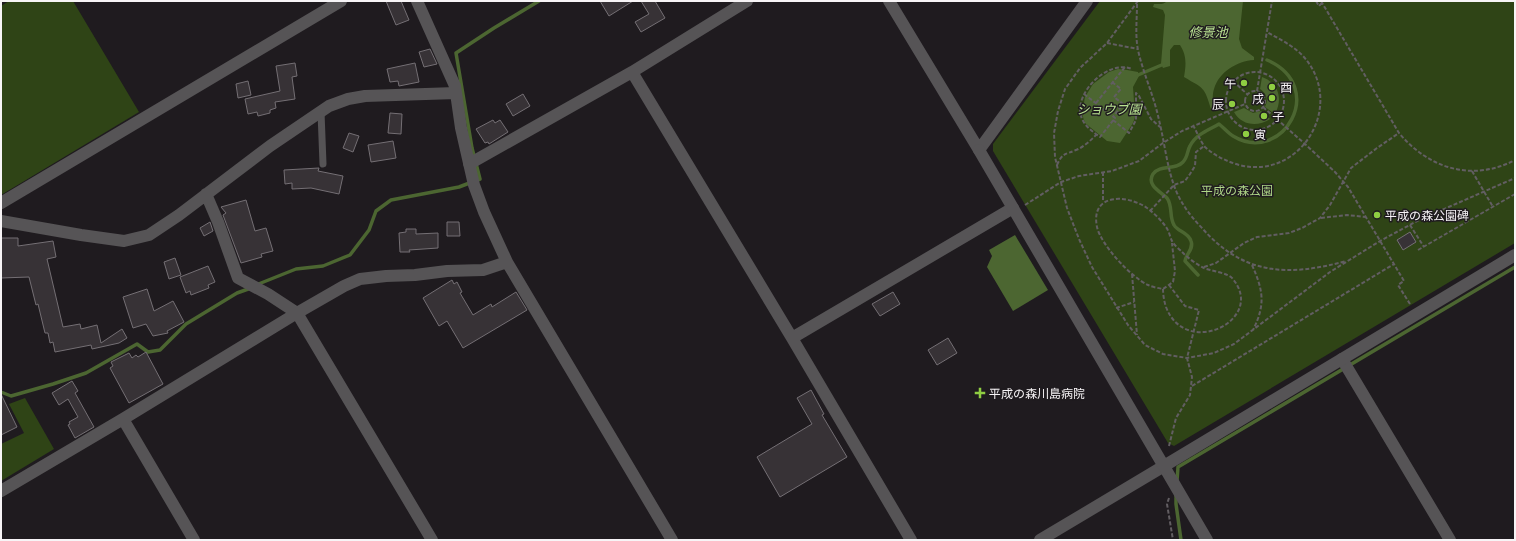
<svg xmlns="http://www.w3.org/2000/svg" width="1516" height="541" font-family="'Exo 2','Noto Sans JP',sans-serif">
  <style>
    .green { fill: #2f4416 }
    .water { fill: #4c6631 }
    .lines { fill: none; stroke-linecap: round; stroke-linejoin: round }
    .stream { stroke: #4c6631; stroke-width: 3.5 }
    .building { fill: #373236; stroke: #746f74 }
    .path { stroke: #625e62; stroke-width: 2; stroke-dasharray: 4 2; stroke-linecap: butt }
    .service { stroke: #565456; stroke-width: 7 }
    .minor { stroke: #565456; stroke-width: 12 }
    .tertiary { stroke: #565456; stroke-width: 12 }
    .poi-dot { fill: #8fcd42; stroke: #1f1b1f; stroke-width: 1.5 }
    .labels { text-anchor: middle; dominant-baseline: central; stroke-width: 3; stroke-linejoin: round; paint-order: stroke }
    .poi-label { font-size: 12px; fill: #f7f4f6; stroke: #1f1b1f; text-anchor: start }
    .park-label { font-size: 12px; fill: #aed687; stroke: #1f1b1f }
    .water-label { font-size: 13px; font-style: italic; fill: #b8e191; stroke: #1f1b1f }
  </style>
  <rect width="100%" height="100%" fill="#1f1b1f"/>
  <path class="green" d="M9,1h64l66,111 -138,83v-189z
    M1100,1h415v242l-341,203 -6,-3 -175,-292v-7z
    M25,398l29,51 -53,32v-37l23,-11 -15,-29z"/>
  <path class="water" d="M1167,1h76l-4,38 3,9 12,9v3c-17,1 -35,12 -40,29 -2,6 -1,13 -1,19l-2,1c-7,-23 -7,-20 -27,-32 2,-12 3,-21 -4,-32h-6l-4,5v16l-7,2 -2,-4 4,-49 -2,-5 -10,-3 1,-3c5,0 10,1 13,-3z
    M1118,69l9,1 11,2 1,4 -6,11 2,30 -2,6 -13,20 -13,-2 -22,-18 -3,-9 3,-17 8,-13 16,-12z
    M1262,77c17,6 21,22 13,37l-10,-7c4,-8 1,-14 -5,-18z
    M1244,108l9,5 8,-2 9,8c-12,8 -28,7 -36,-7z
    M1015,235l33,55 -35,21 -26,-44 5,-11 -3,-6z"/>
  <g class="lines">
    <path class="stream" d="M1138,75l26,-11
      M1198,275l-13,-14c1,-7 9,-12 6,-20 -3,-9 -13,-9 -17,-16 -5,-8 -1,-19 -7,-27 -6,-6 -21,-13 -14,-24 7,-10 22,-3 30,-12 5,-5 4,-11 7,-16 6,-12 19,-16 29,-22 5,4 9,9 14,12 49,30 96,-49 34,-76
      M256,285l40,-16 27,-3 27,-11 19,-25 7,-19 15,-11 68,-13 21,-8 -8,-31 -16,-95 38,-25 45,-27
      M1,392l10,4 42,-12 33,-11 51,-29 11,8 12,-2 26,-26 51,-31 14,-5
      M1177,481l1,-14 337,-200
      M1176,495v9l5,36"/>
  </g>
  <path class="building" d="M386,1h15l8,19 -13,5z
    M600,1h33l-24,15z
    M641,1h14l10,17 -24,14 -6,-10 14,-8z
    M430,49l7,15 -13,3 -5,-15z
    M295,63l2,13 -5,1 3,22 -20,3 1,6 -6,2v3l-12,3 -1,-4 -9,2 -3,-15 35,-8 -4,-25z
    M415,63l4,19 -20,4 -1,-5 -8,1 -3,-13z
    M248,81l3,14 -13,3 -2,-14z
    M523,94l7,12 -17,10 -7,-12z
    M390,113l12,1 -1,20 -13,-1z
    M493,120l2,3 5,-3 8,12 -19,12 -1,-2 -3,1 -9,-14z
    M349,133l10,3 -6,16 -10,-4z
    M393,141l3,17 -25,4 -3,-17z
    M319,168l-1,3 25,5 -4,18 -28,-6 -19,1v-6l-7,1 -1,-14z
    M246,200l9,31 11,-3 7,23 -12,3 1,3 -21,6 -18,-48 3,-2 -5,-6z
    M210,222l3,9 -9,5 -4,-8z
    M447,222h12l1,14h-13z
    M406,229h10v5l22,-1v15l-29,2 1,2h-10l-1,-19 7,-1z
    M1410,232l6,10 -13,8 -6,-10z
    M1,238h17v8l35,-5 3,16 -9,2 16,68 17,-3 1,5 16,-4 4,18 21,-14 5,9 -8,5 -27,6 -1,-4 -36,7 -2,-10 -3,1 -2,-10h-3l-7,-29 -2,1 -7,-28 -28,1z
    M175,258l6,17 -12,4 -5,-17z
    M208,266l7,16 -7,3 1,3 -18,7 -1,-4 -4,2 -6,-16z
    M452,280l2,4 3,-2 5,10 -2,1 13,22 18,-11 1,3 24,-15 11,18 -64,38 -16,-27 -8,5 -16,-28z
    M147,289l7,22 19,-10 11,21 -17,9 1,2 -15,3 -7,-12 -13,4 -10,-31z
    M893,292l7,12 -20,12 -8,-12z
    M948,338l9,15 -20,12 -9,-15z
    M146,352l17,32 -34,19 -19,-35 3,-2 -2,-4 18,-9 3,5 4,-3 2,2z
    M72,381l6,10 -3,2 19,34 -19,11 -7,-13 2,-1 -1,-2 9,-5 -10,-18 -9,6 -7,-12z
    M811,390l13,24 -2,1 25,42 -67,40 -23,-40 55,-33 -15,-26z
    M1,394l16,33 -16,8z"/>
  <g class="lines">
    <path class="path" d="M1138,1l-31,42 -27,25 -15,21 -7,22 -4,22 1,24 12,51 12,31 13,28 36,58 17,20 18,9 24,4 27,-5 20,-9 96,-72 50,-31 39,-21 96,-42
      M1316,1l3,5 3,-3
      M1321,1l78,132c30,36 74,49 116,27
      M1137,4c0,15 -2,31 1,46 5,23 16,46 21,70 6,24 8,50 18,73 6,13 15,25 25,35 41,47 86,49 144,33
      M1107,43l31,6
      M1226 101a29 29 0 1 1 58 0a29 29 0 1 1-58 0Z
      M1233,81l14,13
      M1112,82l9,7 -7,8 9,7 -10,13
      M1245 101a10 10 0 1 1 20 0a10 10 0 1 1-20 0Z
      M1257,91l15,-90
      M1084,94l31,24 -15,19c-8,-6 -16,-11 -19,-21 -7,-23 27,-57 51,-47
      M1096,103l29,-36
      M1263,107l42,37 30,28 13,15 56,94 -6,4 12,19
      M1113,120l16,13 7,-13v-27l3,3 12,23 9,8
      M1193,125c4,7 7,16 12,22 10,9 21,14 34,18 64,16 108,-63 63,-110 -10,-10 -23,-16 -35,-23
      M1057,165c6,-13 8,-10 19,-15 8,-3 15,-10 21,-16
      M1472,171l21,36
      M1103,172v29
      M1025,205l36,-23 18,-6 33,-5 27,-10 24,-18 19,-12 63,-27
      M1150,211l24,-26 11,-4 5,-7 5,-8 1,-14 8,-6
      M1321,218l26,-3 19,2
      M1410,225l14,22
      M1418,250l97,-56
      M1252,265c11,25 14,39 1,65
      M1204,267l12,-4 28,-20 13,-6 32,-4 13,-5 18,-10 10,-13 21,-37 26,-20 22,-15
      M1132,274l5,61
      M1163,289c0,5 1,12 3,18 20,53 102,12 66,-29 -4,-5 -21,-7 -28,-10 -8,-4 -16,-10 -22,-16 -3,-3 -8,-7 -10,-11 -2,-4 -3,-10 -6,-14 -5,-7 -12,-14 -19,-19 -20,-14 -57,-15 -50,19 4,18 34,50 51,58 4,2 10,3 15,4l10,-7 2,-11 -3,-28
      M1116,308l18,-6
      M1192,386l202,-122
      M1169,446l7,-28 14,-23 2,-18 -5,-19 12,-48 -14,-4 -16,-21
      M1169,498l-2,6 6,36"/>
    <path class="service" d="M321,112l2,52"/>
    <path class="minor" d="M417,1l38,85 6,42 13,57 10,27 23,50 165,278
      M889,1l90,149 108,-149
      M632,72l160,266 119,202
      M469,164l163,-92 115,-71
      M206,194l12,28 20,56 30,16 29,19 135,227
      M1,203l340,-202
      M1,221l80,14 43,6 25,-6 30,-20 91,-69 59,-40 19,-7 17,-3 91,-3
      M792,338l221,-130
      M1342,359l108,181
      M123,419l71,121
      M1,491l122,-72 174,-106 47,-27 16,-7 26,-3 29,-1 32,-4 36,-1 24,-8
      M1040,540l124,-74"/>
    <path class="tertiary" d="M979,150l228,390
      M1164,466l351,-211"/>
  </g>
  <g class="poi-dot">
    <circle cx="1244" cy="83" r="4"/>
    <circle cx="1272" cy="87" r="4"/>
    <circle cx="1272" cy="98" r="4"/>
    <circle cx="1232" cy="104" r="4"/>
    <circle cx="1264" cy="116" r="4"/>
    <circle cx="1246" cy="134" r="4"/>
    <circle cx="1377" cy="215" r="4"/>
    <path d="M978 387h4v4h4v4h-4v4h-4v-4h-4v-4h4z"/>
  </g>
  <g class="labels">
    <g class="poi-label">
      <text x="1236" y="83" text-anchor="end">午</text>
      <text x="1280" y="87">酉</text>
      <text x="1264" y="98" text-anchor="end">戌</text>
      <text x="1224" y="104" text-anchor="end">辰</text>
      <text x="1272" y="116">子</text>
      <text x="1254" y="134">寅</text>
      <text x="1385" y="215">平成の森公園碑</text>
      <text x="989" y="393">平成の森川島病院</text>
    </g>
    <g class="park-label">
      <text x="1237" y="190">平成の森公園</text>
    </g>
    <g class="water-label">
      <text x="1208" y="32">修景池</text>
      <text x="1109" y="109">ショウブ園</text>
    </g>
  </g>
  <rect width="1516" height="541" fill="none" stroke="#f7f4f6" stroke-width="4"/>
</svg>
